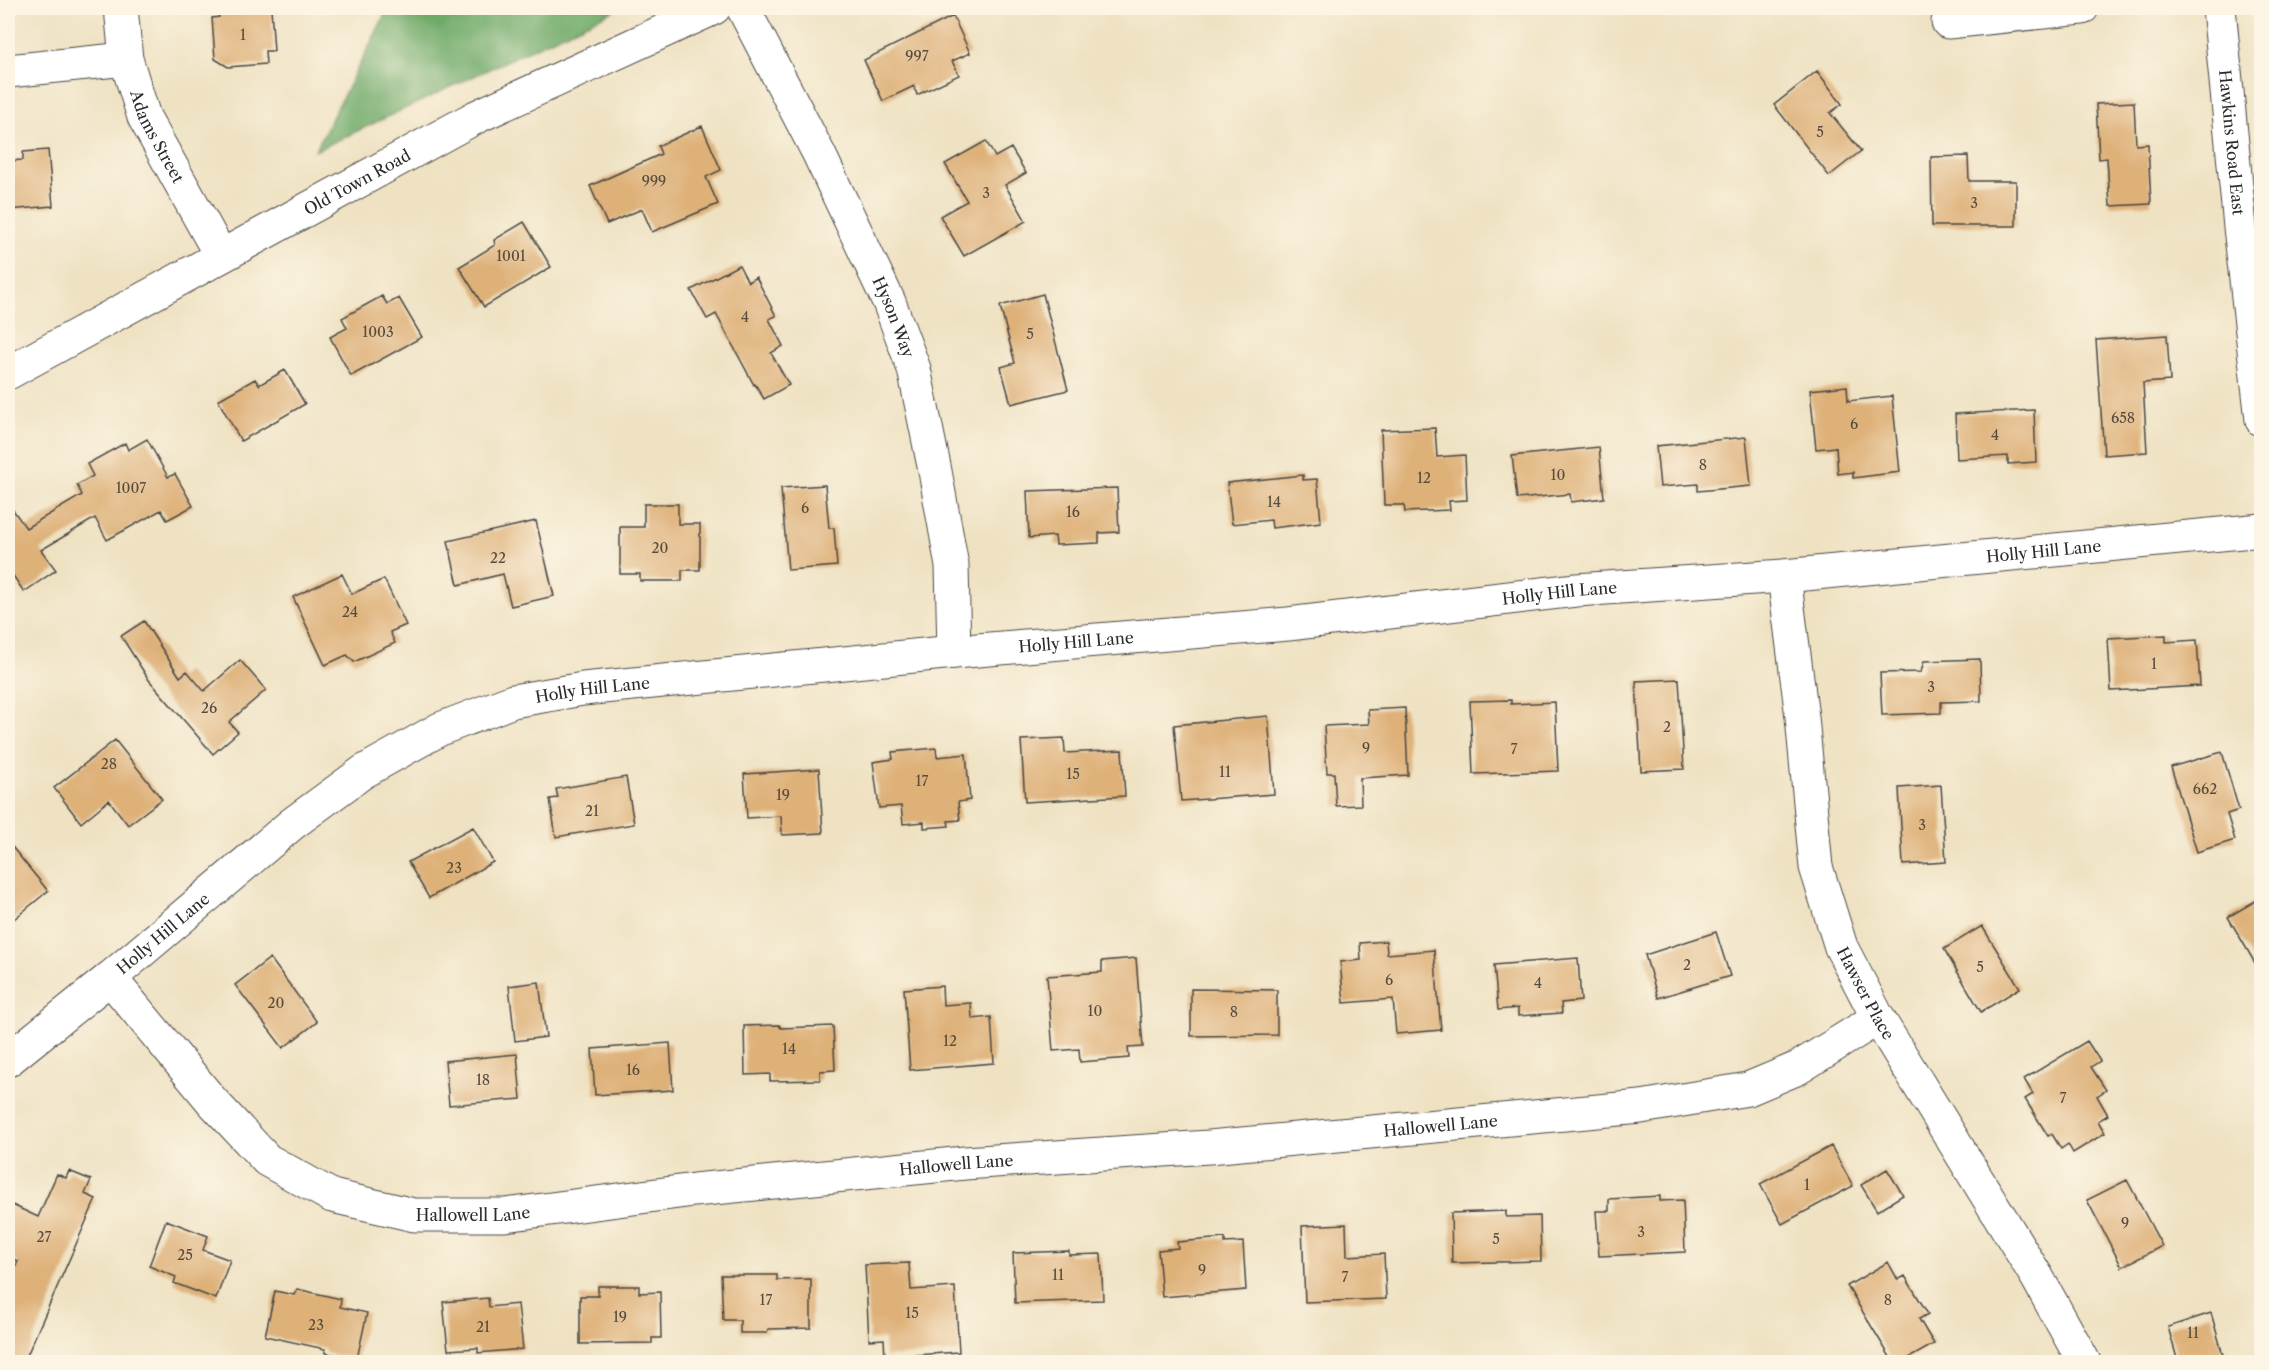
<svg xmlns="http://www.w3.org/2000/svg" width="2269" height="1370" font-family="'Libre Caslon Text',serif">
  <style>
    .forest { fill: #6faa69; stroke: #4d6a4a; stroke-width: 1.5 }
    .building { fill: #deb179 }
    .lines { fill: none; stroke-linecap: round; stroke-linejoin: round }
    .minor-casing { stroke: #484642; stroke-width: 35 }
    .major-casing { stroke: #484642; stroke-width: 35 }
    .minor { stroke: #fff; stroke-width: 33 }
    .major { stroke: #fff; stroke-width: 33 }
    .labels { text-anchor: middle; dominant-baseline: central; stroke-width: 6; stroke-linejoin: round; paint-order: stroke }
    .number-label { font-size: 14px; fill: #584c3e }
    .street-label { font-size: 16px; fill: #2b2b2b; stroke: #fcf5e5 }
  </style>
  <rect width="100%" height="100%" fill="#fcf5e5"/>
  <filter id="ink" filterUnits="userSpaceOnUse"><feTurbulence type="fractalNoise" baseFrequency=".0167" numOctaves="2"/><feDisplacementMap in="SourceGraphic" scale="12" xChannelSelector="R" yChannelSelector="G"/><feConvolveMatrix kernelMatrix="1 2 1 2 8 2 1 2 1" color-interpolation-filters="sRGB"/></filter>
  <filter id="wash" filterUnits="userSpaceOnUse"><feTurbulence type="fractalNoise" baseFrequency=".008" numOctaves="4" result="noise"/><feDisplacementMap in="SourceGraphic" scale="24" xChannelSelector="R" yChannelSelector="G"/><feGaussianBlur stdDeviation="1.35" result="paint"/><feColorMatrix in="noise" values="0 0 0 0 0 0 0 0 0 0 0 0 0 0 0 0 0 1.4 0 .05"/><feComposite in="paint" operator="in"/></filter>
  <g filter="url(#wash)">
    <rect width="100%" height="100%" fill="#efe2c3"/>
    <path class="forest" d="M383,8h236l-304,143 69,-134z"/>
    <g id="blocks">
      <path class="building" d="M218,8h53l3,43h-9l1,13 -38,3 -13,-8 -3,-41 7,-1z
        M953,16l17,37 -18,8 7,14 -42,20 -3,-9 -31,15 -19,-41z
        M1817,71l25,33 -12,9 31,38 -32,25 -55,-71z
        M2134,102l2,43 12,-1 3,60 -41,2 -3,-48 -8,1 -3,-55z
        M702,126l19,44 -15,7 12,27 -66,28 -10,-23 -35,15 -17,-38 71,-32 -3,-8z
        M986,141l9,16 16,-9 15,25 -21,12 21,36 -62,35 -24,-40 27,-15 -22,-37z
        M48,150l5,56 -45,4v-49l15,-1v-8z
        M1968,156l1,25h47v45h-84l-1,-69z
        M524,222l27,45 -67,40 -25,-40 36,-22 -1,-5z
        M739,265l9,17 8,-5 20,39 -7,3 14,27 -12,7 18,32 -25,14 -9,-15 -1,1 -38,-71 -9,5 -16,-29z
        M1043,294l25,96 -57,14 -10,-37 14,-4 -15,-57z
        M382,296l5,8 12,-6 23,39 -71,39 -21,-39 17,-9 -5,-10z
        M2167,335l3,46 -27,2 4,69 -43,3 -8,-115z
        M285,370l20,34 -64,37 -23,-41 37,-21 4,6z
        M1847,386l1,15 44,-5 8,76 -47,6v-6l-15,2 -2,-27 -20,2 -6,-59z
        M2034,410l2,52 -28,2v-8l-51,3 -2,-45z
        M1435,428l2,29 28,-2 2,45 -18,1 1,9 -45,2 -1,-7h-20l-3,-75z
        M1746,437l5,49 -53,5v-7l-38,3 -4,-41z
        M147,439l21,38 7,-3 18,32 -26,14 -6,-10 -54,30 -12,-22 -54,32 15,20 -32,22 -16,-24v-65l18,25 56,-33 -5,-10 16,-9 -6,-12 38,-21 3,7z
        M1599,447l5,51 -33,4 -1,-8 -53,5 -5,-43z
        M1303,475v5l14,-1 4,43 -49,6 -1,-8 -39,4 -5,-41z
        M825,485l4,43h5l3,38 -49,4 -7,-82z
        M1117,488l2,44 -20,1v10l-43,2 -1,-9 -26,2 -2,-47z
        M644,504h34v20h22v46h-18v11h-42v-7h-20v-47h24z
        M536,521l18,75 -43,10 -8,-32 -45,11 -10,-44z
        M342,574l10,20 32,-15 22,46 -16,7 5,11 -41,19 -7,-7 -22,10 -32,-68z
        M144,621l36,56 7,-6 17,20 36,-31 26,30 -37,32 9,10 -25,22 -64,-74 -28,-44z
        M2166,635v7l31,-2 3,46 -89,5 -3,-53z
        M1980,659l1,42 -40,1v11l-59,2 -2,-42 41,-1 3,-11z
        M1679,679l5,90 -43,2 -5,-90z
        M1511,700v4l44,-2 3,69 -85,3 -3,-73z
        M1405,708l3,67 -48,3 1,27 -25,1 -2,-33h-7l-3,-47 45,-2 -1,-14z
        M1268,716l6,78 -93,7 -7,-76z
        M1064,738l1,15 57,-3 3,46 -100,6 -4,-62z
        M115,740l47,59 -34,26 -19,-25 -28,23 -27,-35z
        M936,748l1,9 29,-3 4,46 -12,2 2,18 -12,1 1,5 -25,2v-6l-21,2 -2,-18 -22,2 -6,-46 20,-3 -1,-7z
        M2222,752l17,58 -12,4 8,26 -38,12 -26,-85z
        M819,769l4,64 -41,2 -1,-19 -34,2 -3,-44z
        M626,777l8,47 -78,13 -6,-38 8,-1 -2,-9z
        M1941,785l5,77 -43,3 -4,-77z
        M473,827l20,35 -64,36 -21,-36z
        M8,842l40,49 -40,33z
        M2262,897v78l-34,-58z
        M1982,926l38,62 -39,24 -37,-63z
        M1716,932l14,44 -72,22 -13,-43z
        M1386,941l1,13 47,-4 7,80 -45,4 -3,-35 -49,4 -4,-41 21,-2 -1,-17z
        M270,958l47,64 -34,26 -48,-63z
        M1136,958l7,89 -15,1 1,10 -49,4 -1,-13 -26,2 -6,-75 55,-4v-11z
        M1578,958l3,43 -20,2 1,10 -44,3v-8l-20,2 -4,-45z
        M539,982l7,55 -31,4 -6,-55z
        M942,986l1,19 28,-2 1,16 19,-2 3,46 -84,7 -6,-81z
        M1191,989l86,1v45l-86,1z
        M779,1025l2,3 52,-2 2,44 -15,1v9l-50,1v-7l-25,1 -1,-49z
        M2087,1041l13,20 -9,6 15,23 -9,6 11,19 -10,6 7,12 -32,20 -5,-9 -7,5 -9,-15 -4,2 -23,-37 8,-5 -9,-15z
        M670,1043l3,47 -78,5 -3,-46z
        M517,1054l4,45 -72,6 -4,-44z
        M1831,1146l22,40 -71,38 -22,-40z
        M1887,1169l16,26 -26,16 -16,-26z
        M69,1171l22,9 -6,14 11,5 -72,163h-16v-76l10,-25 -10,-5v-53l30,14 19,-43 9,4z
        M2127,1180l35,66 -40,21 -35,-67z
        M1660,1196v5l23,-1 2,52 -86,4 -3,-45h13v-12z
        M1506,1211v6l34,-1 1,45 -89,2 -1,-50z
        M166,1220l42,16 -5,14 27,10 -14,39 -42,-16 2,-6 -27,-11z
        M1346,1224l1,32 37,-2 2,45 -81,3 -3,-76z
        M1225,1238v5l18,-1 3,48 -84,7 -4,-47 20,-2 -1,-6z
        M1069,1251v4l32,-1 2,46 -88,3 -2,-50z
        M1888,1262l10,18 7,-4 23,38 -9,5 15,25 -32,18h-9l-46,-76z
        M909,1263l2,27 44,-3 4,65 -74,5 -1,-18 -15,1 -4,-75z
        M721,1275h56v5l34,-1v49l-43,1 -1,4h-27v-13h-17z
        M598,1286h41v7l21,-1 1,46h-9v5l-72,1v-48h18z
        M297,1289l44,10 -1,8 27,6 -10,46 -32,-6v-4l-60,-13 10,-45 19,4z
        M488,1298l1,9 29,-3 5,45 -45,4v-5l-30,2 -5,-48z
        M2211,1313l14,49h-47l-10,-35z"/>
    </g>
  </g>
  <g filter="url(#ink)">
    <use href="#blocks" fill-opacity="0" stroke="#484642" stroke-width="1.5"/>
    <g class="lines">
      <defs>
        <g id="minor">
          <path id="s1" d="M121,8l5,51 18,58 77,139"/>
          <path id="s2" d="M743,8l76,146 70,148 25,67 21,102 17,95 2,86"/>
          <path id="s3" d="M2219,8l21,219 22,193"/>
          <path d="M1948,22l134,-14"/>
          <path d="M8,71l118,-12"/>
          <path id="s4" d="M1784,576l18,141 14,150 25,80 37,71 159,259 47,85"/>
          <path id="s5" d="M110,978l102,123 55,59 65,36 82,19h91l189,-25 271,-27 244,-16 432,-40 107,-18 50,-21 80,-50"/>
          <path id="s6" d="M8,1060l102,-82 182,-154 71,-52 77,-43 73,-28 70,-12 371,-37 334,-28 288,-34 208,-14 478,-46"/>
        </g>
        <g id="major">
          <path id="s7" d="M8,373l468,-256 238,-109"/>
        </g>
      </defs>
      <use href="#minor" class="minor-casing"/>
      <use href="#major" class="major-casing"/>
      <use href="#minor" class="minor"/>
      <use href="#major" class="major"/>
    </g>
  </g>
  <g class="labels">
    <g class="number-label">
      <text x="243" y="35">1</text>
      <text x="917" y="56">997</text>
      <text x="1820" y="132">5</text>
      <text x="654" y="181">999</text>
      <text x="986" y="193">3</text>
      <text x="1974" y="203">3</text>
      <text x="511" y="256">1001</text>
      <text x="745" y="317">4</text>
      <text x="378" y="332">1003</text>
      <text x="1030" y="334">5</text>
      <text x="2123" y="418">658</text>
      <text x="1854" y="424">6</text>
      <text x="1995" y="435">4</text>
      <text x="1703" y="465">8</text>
      <text x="1558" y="475">10</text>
      <text x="1424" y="478">12</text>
      <text x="131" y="488">1007</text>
      <text x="1274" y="502">14</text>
      <text x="805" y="508">6</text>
      <text x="1073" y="512">16</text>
      <text x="660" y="548">20</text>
      <text x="498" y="558">22</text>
      <text x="350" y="612">24</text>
      <text x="2154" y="664">1</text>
      <text x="1931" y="687">3</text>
      <text x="209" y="708">26</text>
      <text x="1667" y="727">2</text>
      <text x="1366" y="748">9</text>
      <text x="1514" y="749">7</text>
      <text x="109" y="764">28</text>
      <text x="1225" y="772">11</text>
      <text x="1073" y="774">15</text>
      <text x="922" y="781">17</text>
      <text x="2205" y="789">662</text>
      <text x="783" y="795">19</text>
      <text x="592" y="811">21</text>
      <text x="1922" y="825">3</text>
      <text x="454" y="868">23</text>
      <text x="1687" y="965">2</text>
      <text x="1980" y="967">5</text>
      <text x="1389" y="980">6</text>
      <text x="1538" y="983">4</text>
      <text x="276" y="1003">20</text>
      <text x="1095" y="1011">10</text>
      <text x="1234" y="1012">8</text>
      <text x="950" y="1041">12</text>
      <text x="789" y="1049">14</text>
      <text x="633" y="1070">16</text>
      <text x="483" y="1080">18</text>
      <text x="2063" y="1098">7</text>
      <text x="1807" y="1185">1</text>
      <text x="2125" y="1223">9</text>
      <text x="1641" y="1232">3</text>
      <text x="44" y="1237">27</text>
      <text x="1496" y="1239">5</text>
      <text x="185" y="1255">25</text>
      <text x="1202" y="1270">9</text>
      <text x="1058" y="1275">11</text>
      <text x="1345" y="1277">7</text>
      <text x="766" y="1300">17</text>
      <text x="1888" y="1300">8</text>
      <text x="912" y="1313">15</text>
      <text x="620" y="1317">19</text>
      <text x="316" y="1325">23</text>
      <text x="483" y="1327">21</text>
      <text x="2193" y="1333">11</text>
    </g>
    <g class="street-label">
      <text stroke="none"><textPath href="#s1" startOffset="135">Adams Street</textPath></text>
      <text stroke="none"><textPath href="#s3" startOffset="135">Hawkins Road East</textPath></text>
      <text stroke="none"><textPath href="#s7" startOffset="398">Old Town Road</textPath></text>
      <text stroke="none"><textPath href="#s2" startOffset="344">Hyson Way</textPath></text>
      <text stroke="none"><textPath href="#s6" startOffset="2162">Holly Hill Lane</textPath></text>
      <text stroke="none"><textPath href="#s6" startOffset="1676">Holly Hill Lane</textPath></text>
      <text stroke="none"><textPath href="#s6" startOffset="1190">Holly Hill Lane</textPath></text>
      <text stroke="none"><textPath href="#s6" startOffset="704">Holly Hill Lane</textPath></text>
      <text stroke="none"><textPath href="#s6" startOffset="200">Holly Hill Lane</textPath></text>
      <text stroke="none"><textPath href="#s4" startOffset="429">Hawser Place</textPath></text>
      <text stroke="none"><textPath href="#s5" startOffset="1430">Hallowell Lane</textPath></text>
      <text stroke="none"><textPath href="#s5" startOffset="944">Hallowell Lane</textPath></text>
      <text stroke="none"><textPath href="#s5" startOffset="458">Hallowell Lane</textPath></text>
    </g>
  </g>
  <rect width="2269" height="1370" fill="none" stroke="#fcf5e5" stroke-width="30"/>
</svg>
